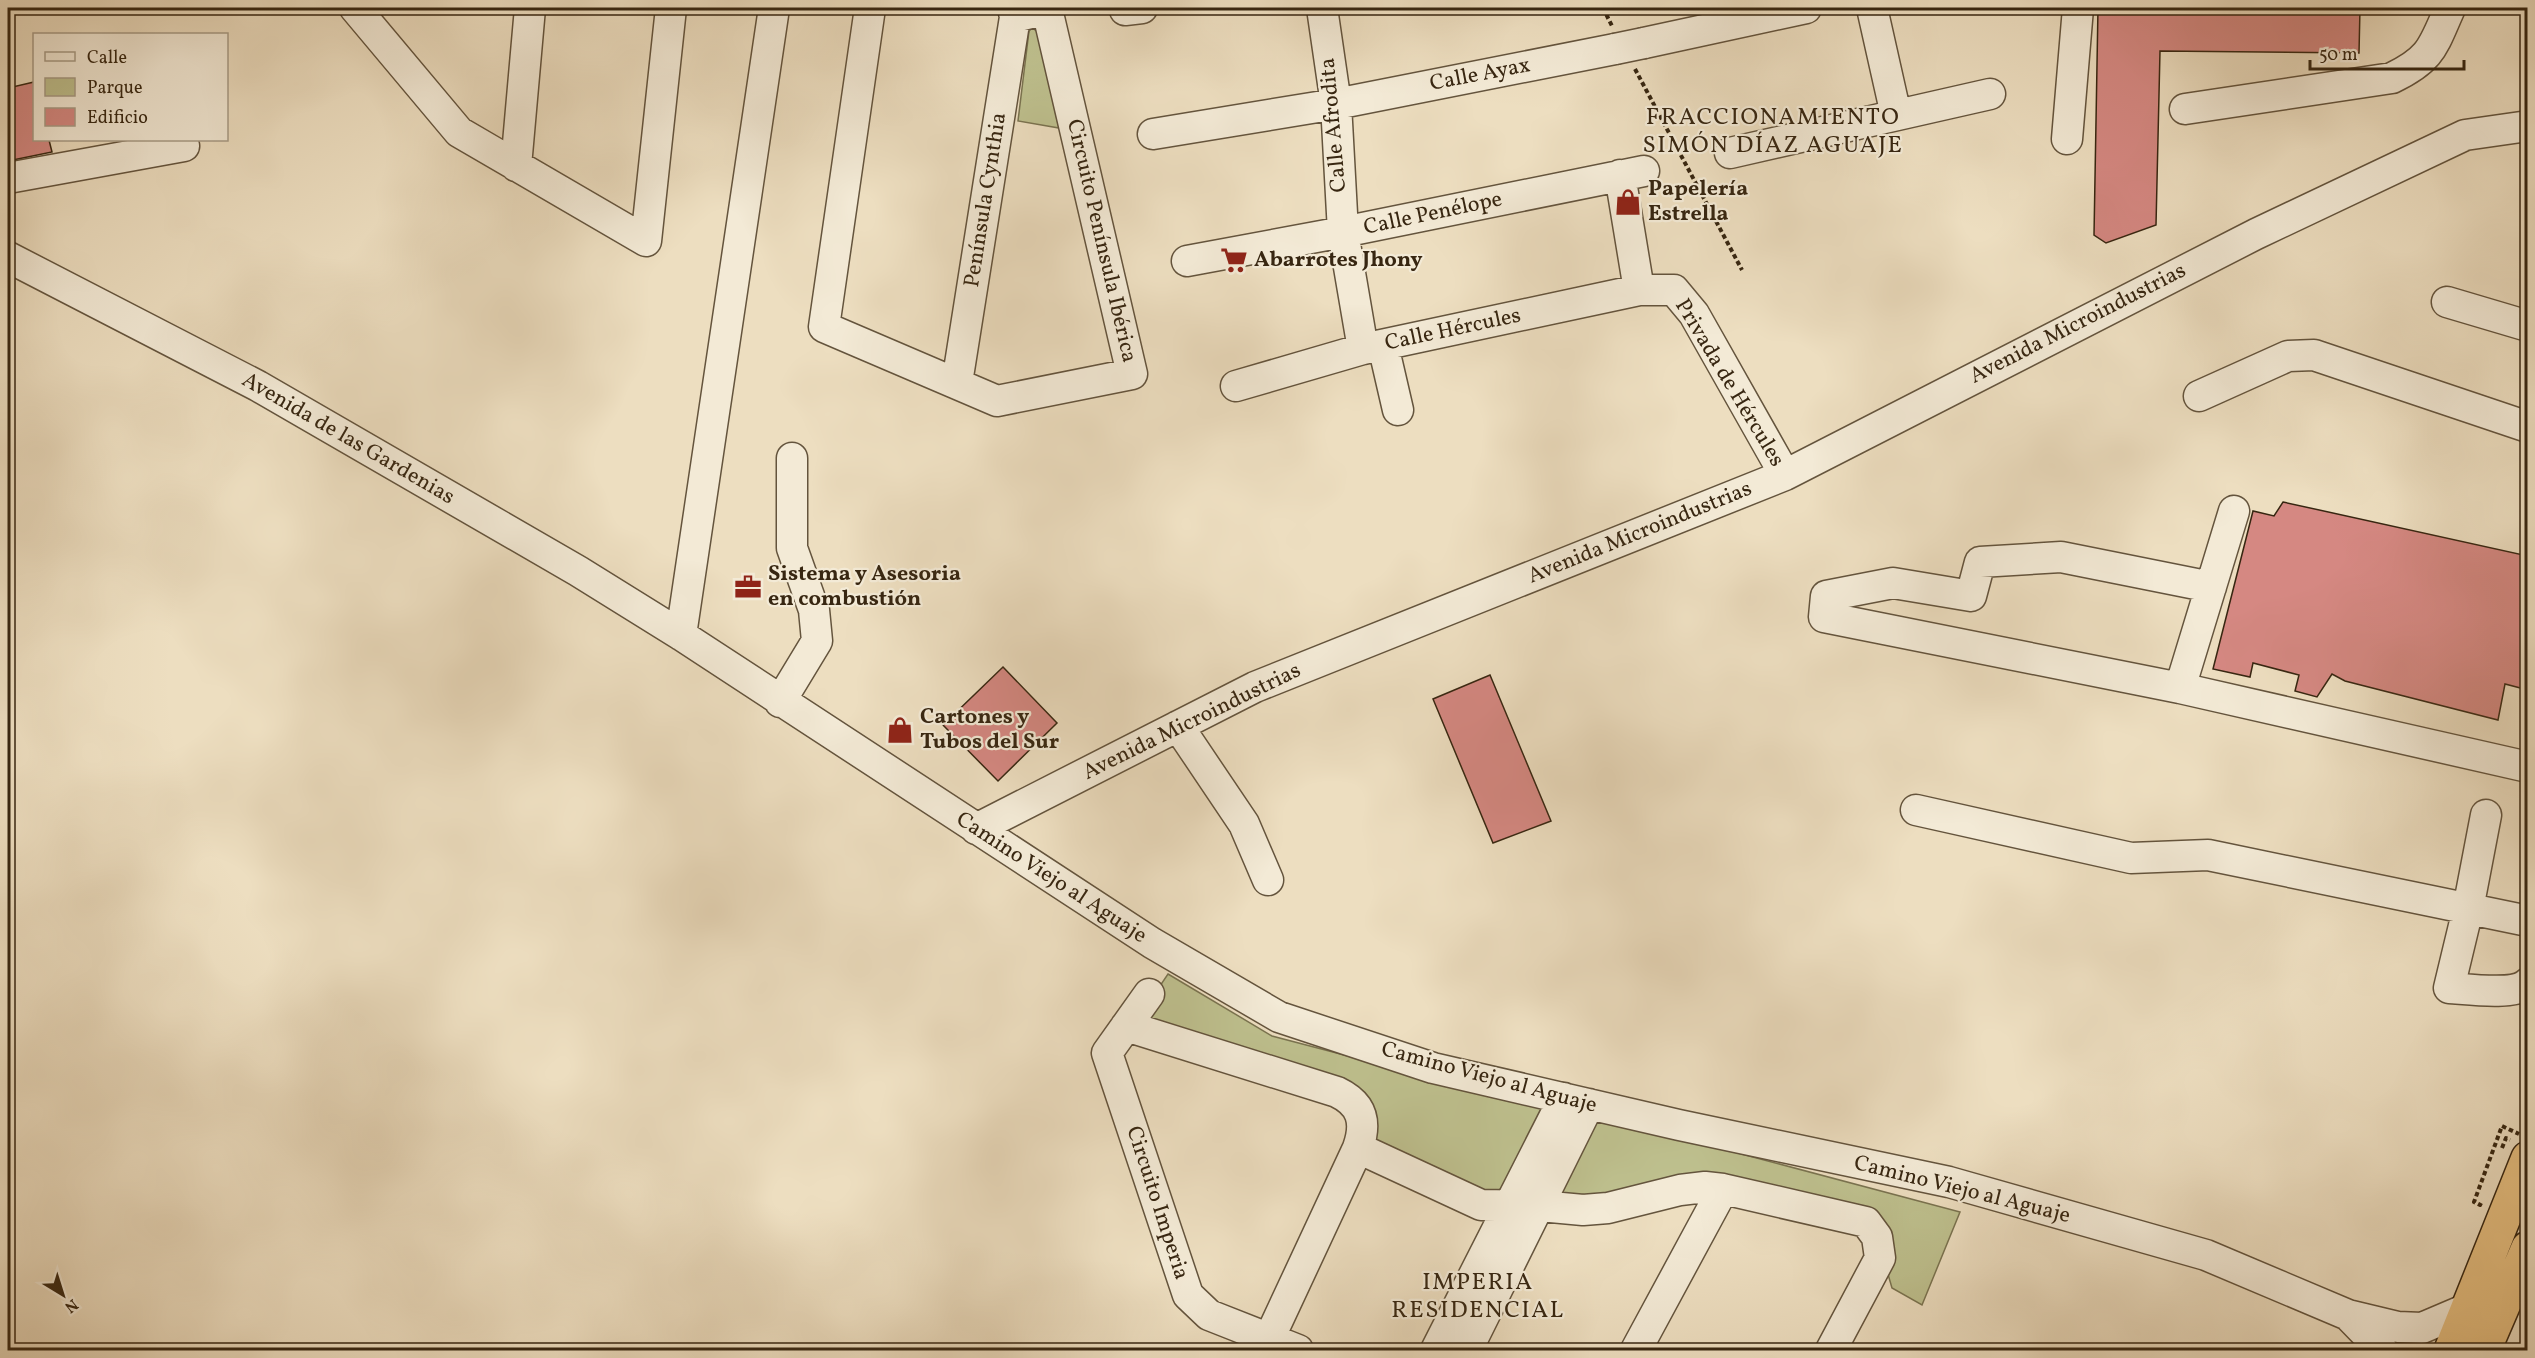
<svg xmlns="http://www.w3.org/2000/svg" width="2535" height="1358" font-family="Vollkorn,serif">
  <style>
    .green { fill: #bec08e; stroke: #7a7350; stroke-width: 1.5 }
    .building { fill: #d58882; stroke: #372611; stroke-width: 1.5 }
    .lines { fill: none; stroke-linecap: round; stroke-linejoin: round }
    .minor-casing { stroke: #64543d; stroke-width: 33 }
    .highway-casing { stroke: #372611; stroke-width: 36 }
    .path { stroke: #372611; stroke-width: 4; stroke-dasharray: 4.5 3; stroke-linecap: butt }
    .minor { stroke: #f3ead6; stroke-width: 30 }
    .highway { stroke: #e6bf80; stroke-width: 33 }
    .minor-bridge-casing { stroke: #64543d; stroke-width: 33; stroke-linecap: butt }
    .minor-bridge { stroke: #f3ead6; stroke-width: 30 }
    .labels { text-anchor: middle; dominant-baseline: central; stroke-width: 4.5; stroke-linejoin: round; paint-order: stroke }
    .street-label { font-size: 22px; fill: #372611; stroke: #f3ead6 }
    .poi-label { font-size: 22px; font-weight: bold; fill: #372611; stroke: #f3ead6; text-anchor: start }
    .neighbourhood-label { font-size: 24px; letter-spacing: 1.5px; fill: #372611; stroke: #f3ead6 }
  </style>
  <rect width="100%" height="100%" fill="#eddec0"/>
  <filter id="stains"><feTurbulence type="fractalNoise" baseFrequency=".00333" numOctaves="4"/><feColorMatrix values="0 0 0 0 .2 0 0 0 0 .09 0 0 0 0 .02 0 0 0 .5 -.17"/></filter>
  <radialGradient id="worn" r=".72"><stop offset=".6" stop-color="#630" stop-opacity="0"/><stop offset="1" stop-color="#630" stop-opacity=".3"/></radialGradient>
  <path class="green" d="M1032,28l5,3 22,97 -41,-7 11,-90z
    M1168,974l104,62 278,73 -48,90 -135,-56 1,-23 -233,-97z
    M1595,1115l365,97 -38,93 -30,-17 -9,-31 -1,-21 -156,-51 -178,18z"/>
  <path class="building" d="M2098,8h262l-1,45 -199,-2 -4,174 -50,18 -12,-8z
    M34,82v58h15l3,12 -44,9v-73z
    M2283,502l245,54v134l-23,-6 -7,36 -153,-39 -13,-7 -15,23 -22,-6 4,-16 -46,-12 -3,14 -37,-8 40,-158 21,5z
    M1003,667l54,56 -59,58 -55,-56z
    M1490,675l61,146 -58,22 -60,-144z"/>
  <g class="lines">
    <defs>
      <path id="minor" d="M355,8l104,124 187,109 25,-233
        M870,8l-46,319 173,74 135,-27 -85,-365 -32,8 -2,-9
        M1322,8l14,96 7,128 20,117
        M1872,8l24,107
        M1125,10l17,-2
        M1644,43l162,-35
        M2185,109l207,-31c40,-19 41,-32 58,-70
        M1153,134l183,-30 279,-55
        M2067,139l11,-131
        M1730,153l260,-59
        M516,166l14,-158
        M1620,175l19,115
        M8,178l176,-32
        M8,257l250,129 320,185 103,64 471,308 127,74 154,51 246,57 270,57 257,73 142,60 50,12 24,1 47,-20
        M1187,261l156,-29 301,-61
        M2447,302l81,24
        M1383,345l15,65
        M957,383l58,-366
        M1236,386l127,-37 276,-59h35l20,24 91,161
        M2199,396l89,-40 26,-1 214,72
        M2211,587l-150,-30 -81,5 -9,34 -78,-13 -67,13 -2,21 356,71 348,79
        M681,635l93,-627
        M2180,688l54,-177
        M780,702l37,-61 -3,-31 -22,-62v-90
        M1178,726l66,98 24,56
        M1916,810l215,48 77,-3 320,66
        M2486,815l-18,94 -19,79c18,1 66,8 79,-5
        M976,829l279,-142 530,-212 471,-241 209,-99 63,-9
        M1149,994l-42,59 81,242 21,20 89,35
        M1126,1026l211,66c25,12 30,30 21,56l123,57 59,1 43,4 25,-2 72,-18 25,-3 18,2 143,33 11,15 3,21 -49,92
        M2348,1315l34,35
        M1269,1339l89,-191
        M1436,1350l128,-252
        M1467,1350l122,-246
        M1636,1350l87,-161"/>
      <path id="highway" d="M2451,1350l77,-192
        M2484,1350l44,-102"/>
    </defs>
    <use href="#minor" class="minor-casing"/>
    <use href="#highway" class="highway-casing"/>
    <path class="path" d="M1603,8l9,18
      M1635,69l107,201
      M2502,1148l4,-10 4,2
      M2481,1203l-1,2 -6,-3 28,-76 17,8"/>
    <use href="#minor" class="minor"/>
    <use href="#highway" class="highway"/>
    <defs>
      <path id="minor-bridge" d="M1615,49l29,-6"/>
    </defs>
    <use href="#minor-bridge" class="minor-bridge-casing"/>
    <use href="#minor-bridge" class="minor-bridge"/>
  </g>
  <defs>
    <symbol id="shop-bare" viewBox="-9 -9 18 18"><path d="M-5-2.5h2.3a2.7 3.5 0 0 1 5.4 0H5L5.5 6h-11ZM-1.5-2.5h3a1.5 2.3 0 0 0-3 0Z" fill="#8f2418" stroke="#f3ead6" stroke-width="2.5" paint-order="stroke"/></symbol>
    <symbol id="supermarket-bare" viewBox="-9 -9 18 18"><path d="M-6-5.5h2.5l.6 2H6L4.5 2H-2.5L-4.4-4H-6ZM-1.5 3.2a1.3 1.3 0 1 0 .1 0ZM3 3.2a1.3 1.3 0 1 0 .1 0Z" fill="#8f2418" stroke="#f3ead6" stroke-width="2.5" paint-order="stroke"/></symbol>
    <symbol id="office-bare" viewBox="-9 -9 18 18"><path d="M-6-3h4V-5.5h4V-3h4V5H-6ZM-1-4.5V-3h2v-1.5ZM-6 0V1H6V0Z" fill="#8f2418" stroke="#f3ead6" stroke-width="2.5" paint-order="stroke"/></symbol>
  </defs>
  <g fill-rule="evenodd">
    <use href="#shop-bare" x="1609" y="183" width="38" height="38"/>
    <use href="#supermarket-bare" x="1215" y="241" width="38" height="38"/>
    <use href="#office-bare" x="729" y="568" width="38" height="38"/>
    <use href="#shop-bare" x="881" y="711" width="38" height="38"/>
  </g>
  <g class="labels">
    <g class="street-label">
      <text transform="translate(1480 75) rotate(-11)">Calle Ayax</text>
      <text transform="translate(1334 125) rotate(-95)">Calle Afrodita</text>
      <text transform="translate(986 200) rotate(-81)">Península Cynthia</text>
      <text transform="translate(1433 214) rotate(-12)">Calle Penélope</text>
      <text transform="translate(1101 241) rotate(77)">Circuito Península Ibérica</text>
      <text transform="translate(2078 324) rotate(-27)">Avenida Microindustrias</text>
      <text transform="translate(1453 330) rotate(-12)">Calle Hércules</text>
      <text transform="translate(1729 383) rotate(59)">Privada de Hércules</text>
      <text transform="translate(348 439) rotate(30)">Avenida de las Gardenias</text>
      <text transform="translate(1640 533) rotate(-22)">Avenida Microindustrias</text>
      <text transform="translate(1192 722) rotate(-26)">Avenida Microindustrias</text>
      <text transform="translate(1051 878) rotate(33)">Camino Viejo al Aguaje</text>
      <text transform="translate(1489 1078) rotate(15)">Camino Viejo al Aguaje</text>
      <text transform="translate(1962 1190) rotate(14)">Camino Viejo al Aguaje</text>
      <text transform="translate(1157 1203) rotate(72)">Circuito Imperia</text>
    </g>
    <g class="poi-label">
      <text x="1648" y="189">Papelería<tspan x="1648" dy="25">Estrella</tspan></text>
      <text x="1254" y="260">Abarrotes Jhony</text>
      <text x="768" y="574">Sistema y Asesoria<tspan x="768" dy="25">en combustión</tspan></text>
      <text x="920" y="717">Cartones y<tspan x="920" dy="25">Tubos del Sur</tspan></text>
    </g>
    <g class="neighbourhood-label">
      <text x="1773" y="118">FRACCIONAMIENTO<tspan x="1773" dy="28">SIMÓN DÍAZ AGUAJE</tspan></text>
      <text x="1478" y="1283">IMPERIA<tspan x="1478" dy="28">RESIDENCIAL</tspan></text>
    </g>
  </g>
  <rect width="2535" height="1358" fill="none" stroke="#eddec0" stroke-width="30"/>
  <rect x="9" y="9" width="2517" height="1340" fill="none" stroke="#372611" stroke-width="3"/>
  <rect x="15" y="15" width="2505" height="1328" fill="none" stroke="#372611" stroke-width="1.5"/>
  <rect x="33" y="33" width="195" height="108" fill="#f3ead6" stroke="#a89c87" stroke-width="1.5"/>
  <rect x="45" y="52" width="30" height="9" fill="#f3ead6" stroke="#a89c87" stroke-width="1.5"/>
  <text x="87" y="63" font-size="18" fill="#372611">Calle</text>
  <rect x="45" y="78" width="30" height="18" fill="#bec08e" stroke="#a89c87" stroke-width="1.5"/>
  <text x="87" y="93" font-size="18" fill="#372611">Parque</text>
  <rect x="45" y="108" width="30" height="18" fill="#d58882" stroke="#a89c87" stroke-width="1.5"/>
  <text x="87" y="123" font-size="18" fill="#372611">Edificio</text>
  <g transform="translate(63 1295) rotate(142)" stroke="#f3ead6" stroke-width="4.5" paint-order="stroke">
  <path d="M0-4.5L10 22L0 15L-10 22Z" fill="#372611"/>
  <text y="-9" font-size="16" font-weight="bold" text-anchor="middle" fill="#372611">N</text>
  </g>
  <path d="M2310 60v9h154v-9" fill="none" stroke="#372611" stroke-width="3"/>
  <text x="2319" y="60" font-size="18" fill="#372611" stroke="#f3ead6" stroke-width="4.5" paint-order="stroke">50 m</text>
  <rect width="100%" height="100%" filter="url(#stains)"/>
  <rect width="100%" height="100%" fill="url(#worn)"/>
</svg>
